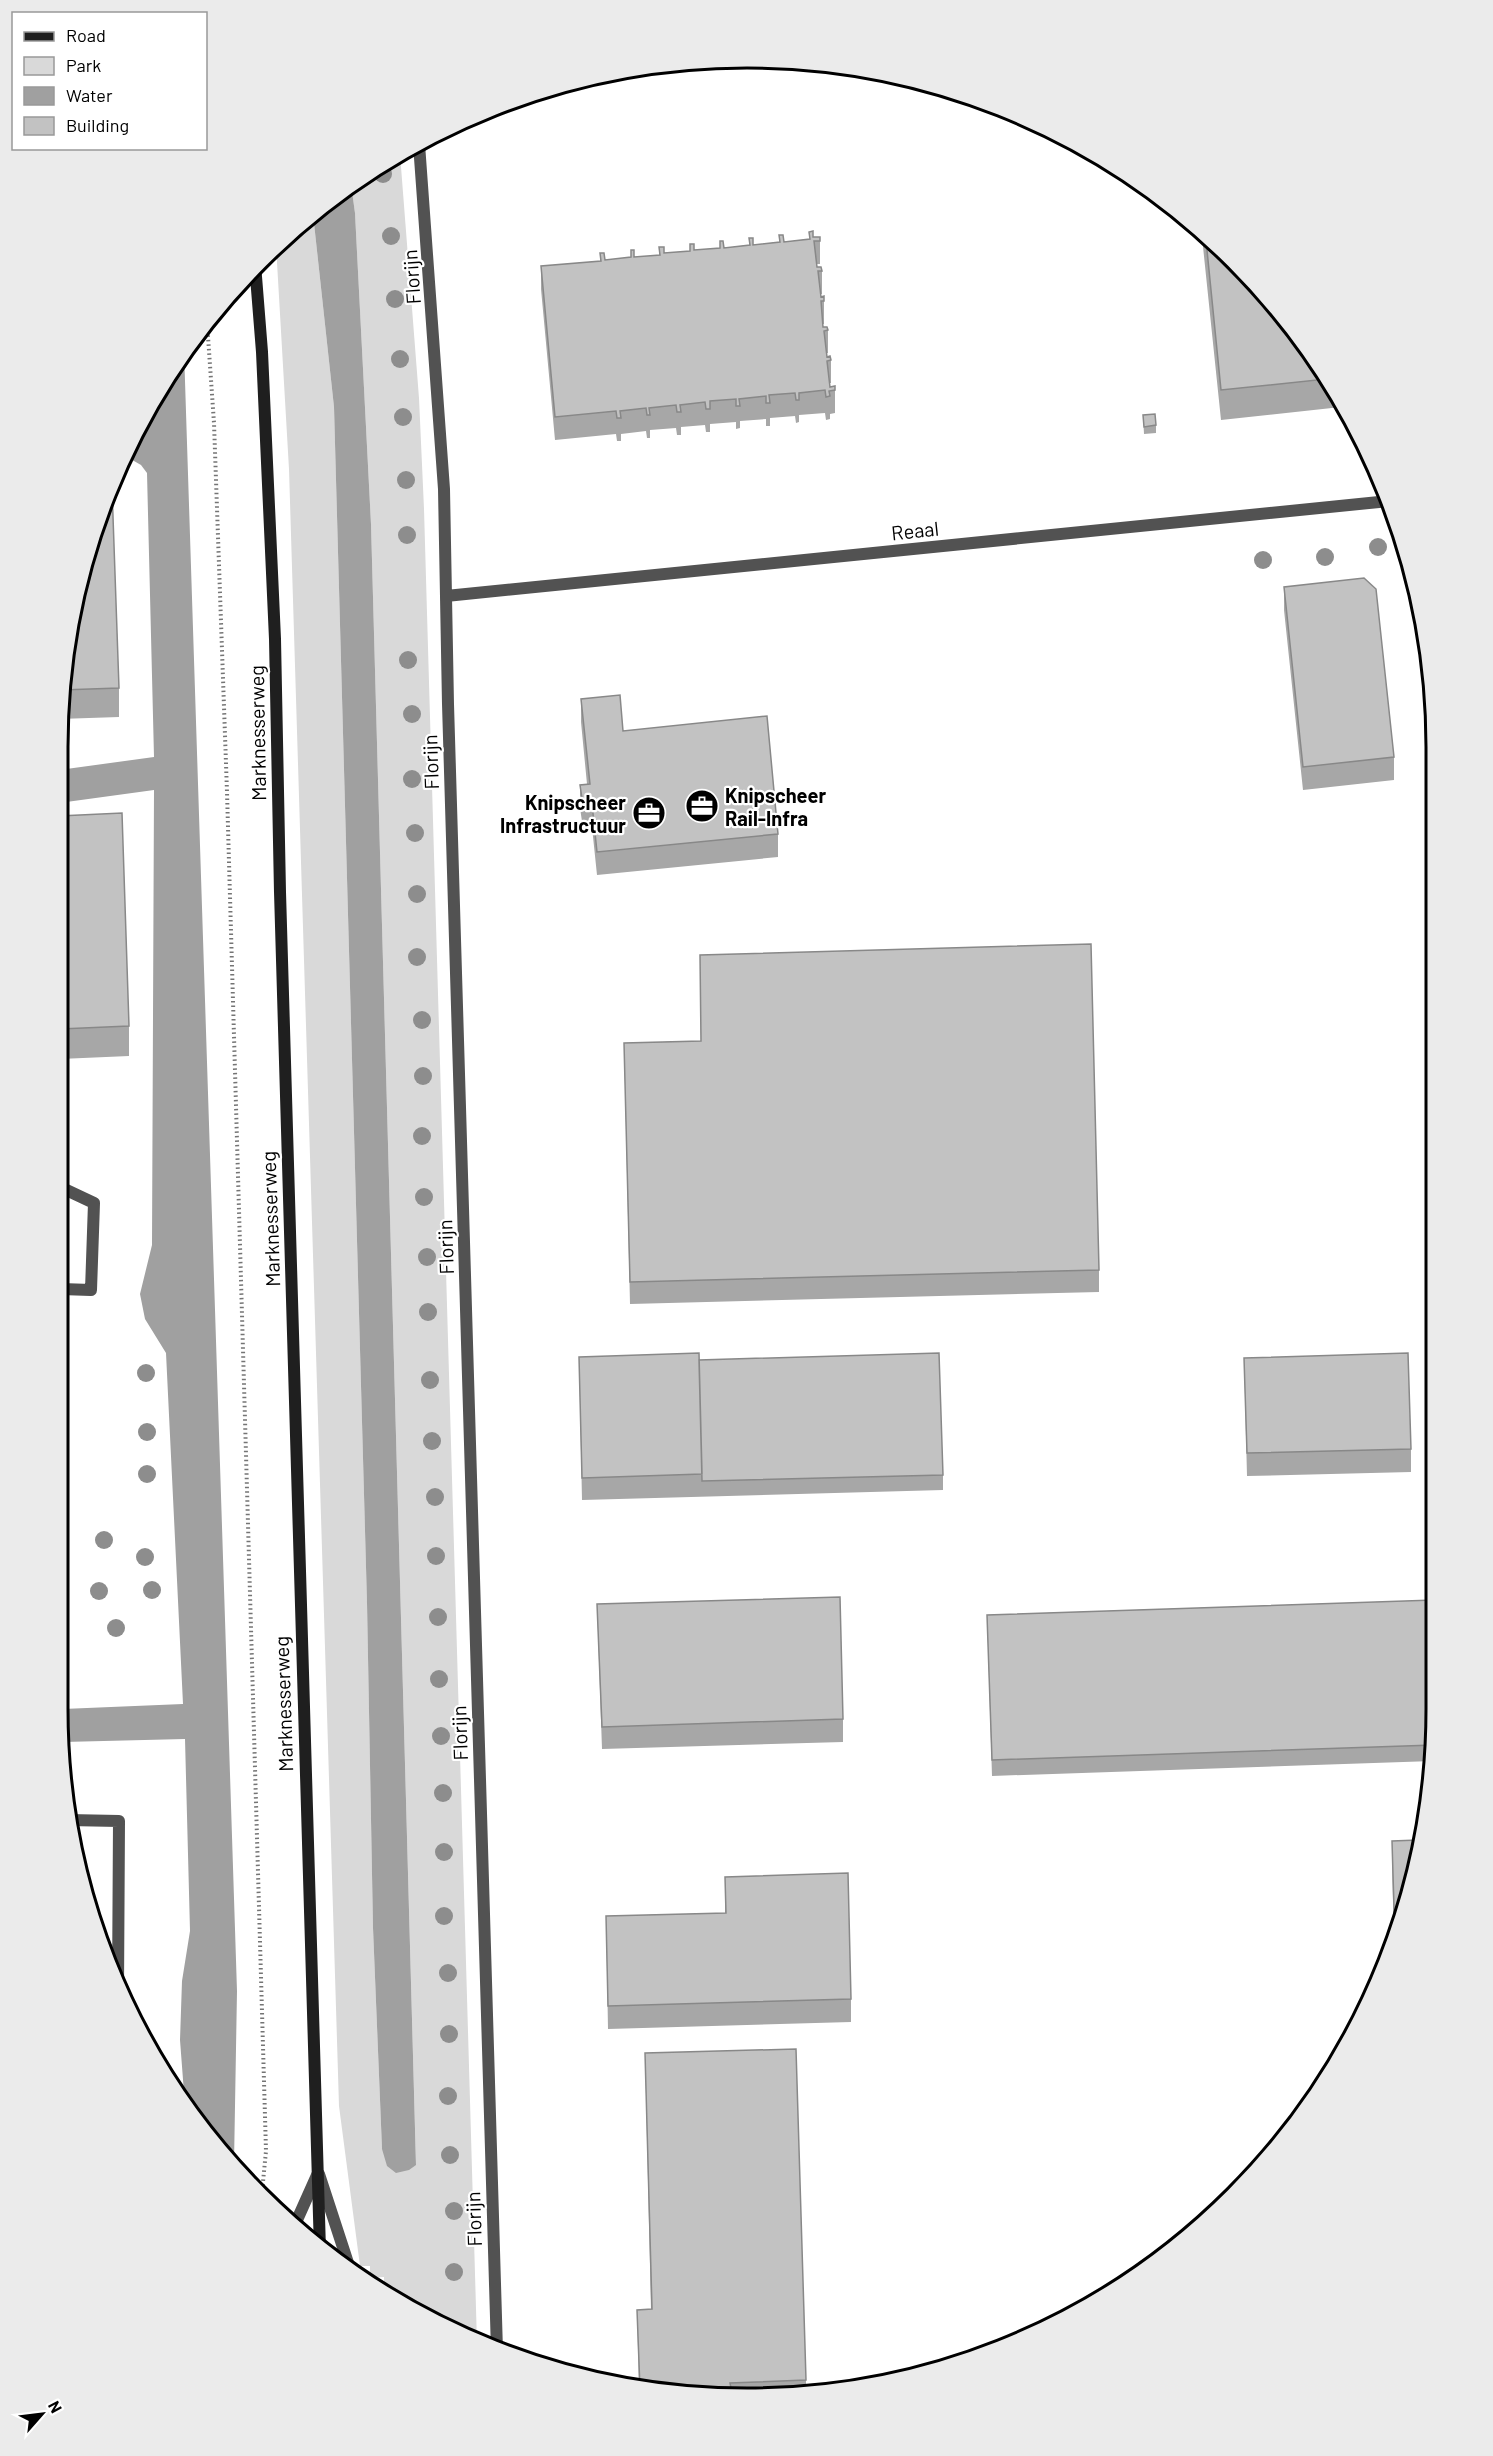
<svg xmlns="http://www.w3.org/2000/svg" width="1493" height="2456" font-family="Barlow,sans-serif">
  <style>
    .green { fill: #d9d9d9 }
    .water { fill: #a0a0a0 }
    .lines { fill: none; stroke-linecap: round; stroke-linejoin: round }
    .path { stroke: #747474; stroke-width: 4; stroke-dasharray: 1.5 3; stroke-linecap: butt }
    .service { stroke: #525252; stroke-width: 12 }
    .minor { stroke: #525252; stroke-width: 12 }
    .secondary { stroke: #1f1f1f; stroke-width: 12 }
    .tree { fill: #8d8d8d }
    .wall { fill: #a7a7a7 }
    .building { fill: #c2c2c2; stroke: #888; stroke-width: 1.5 }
    .labels { text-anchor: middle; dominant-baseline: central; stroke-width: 4.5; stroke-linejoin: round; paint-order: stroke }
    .street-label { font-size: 20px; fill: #000; stroke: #fff }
    .poi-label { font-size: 20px; font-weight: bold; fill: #000; stroke: #fff; text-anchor: start }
    .rim { fill: none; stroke: #000; stroke-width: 3 }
  </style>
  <rect width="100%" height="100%" fill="#fff"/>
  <path class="green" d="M400,154l19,244 5,111 53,1834 -36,-15 -57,-36v-15l-14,1v-12h-10l-21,-160 -50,-1637 -13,-224 37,-31 21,193 33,1196 6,325 9,221 34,15 -45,-1640 -16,-311 -4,-29 13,-11z"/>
  <path class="water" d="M351,184l4,29 16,311 45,1641 -7,5 -13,3 -9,-7 -5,-17 -9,-221 -6,-325 -33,-1196 -21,-193z
    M184,350l53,1641 -3,173 -35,-35 -14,-23 -5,-66 2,-59 8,-50 -5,-192 -122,3v-33l120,-5 -17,-351 -21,-34 -5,-25 12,-49 2,-455 -95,13v-33l95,-13 -7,-284 -6,-8 -14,-8 46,-94z"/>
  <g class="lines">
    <path class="path" d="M207,322l7,101 13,369 39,1359 -4,41"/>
    <path class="service" d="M60,1187l34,16 -3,87 -30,-1
      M68,1820l51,1 -1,169
      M319,2174l32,98
      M297,2227v-7l21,-47"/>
    <path class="minor" d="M419,144l25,345 4,215 49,1647
      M446,596l943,-95"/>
    <path class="secondary" d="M255,264l7,88 13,287 5,253 40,1358"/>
  </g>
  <g class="tree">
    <circle cx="383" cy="174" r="9"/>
    <circle cx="391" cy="236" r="9"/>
    <circle cx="395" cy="299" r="9"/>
    <circle cx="400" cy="359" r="9"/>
    <circle cx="403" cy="417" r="9"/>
    <circle cx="406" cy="480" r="9"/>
    <circle cx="407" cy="535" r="9"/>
    <circle cx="1378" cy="547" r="9"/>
    <circle cx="1325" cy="557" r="9"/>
    <circle cx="1263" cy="560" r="9"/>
    <circle cx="408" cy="660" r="9"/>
    <circle cx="412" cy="714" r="9"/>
    <circle cx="412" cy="779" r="9"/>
    <circle cx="415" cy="833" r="9"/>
    <circle cx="417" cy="894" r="9"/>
    <circle cx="417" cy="957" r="9"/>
    <circle cx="422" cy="1020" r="9"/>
    <circle cx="423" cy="1076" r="9"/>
    <circle cx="422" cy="1136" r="9"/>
    <circle cx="424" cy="1197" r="9"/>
    <circle cx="427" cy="1257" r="9"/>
    <circle cx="428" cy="1312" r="9"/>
    <circle cx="146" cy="1373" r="9"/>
    <circle cx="430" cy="1380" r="9"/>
    <circle cx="147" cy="1432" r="9"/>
    <circle cx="432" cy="1441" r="9"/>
    <circle cx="147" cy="1474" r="9"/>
    <circle cx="435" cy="1497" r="9"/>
    <circle cx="104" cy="1540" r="9"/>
    <circle cx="436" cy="1556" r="9"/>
    <circle cx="145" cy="1557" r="9"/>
    <circle cx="152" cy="1590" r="9"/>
    <circle cx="99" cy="1591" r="9"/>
    <circle cx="438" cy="1617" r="9"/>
    <circle cx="116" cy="1628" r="9"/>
    <circle cx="439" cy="1679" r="9"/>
    <circle cx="441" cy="1736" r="9"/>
    <circle cx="443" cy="1793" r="9"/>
    <circle cx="444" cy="1852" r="9"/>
    <circle cx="444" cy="1916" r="9"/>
    <circle cx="448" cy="1973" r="9"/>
    <circle cx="449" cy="2034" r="9"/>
    <circle cx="448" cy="2096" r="9"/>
    <circle cx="450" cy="2155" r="9"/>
    <circle cx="454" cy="2211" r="9"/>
    <circle cx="454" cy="2272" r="9"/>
  </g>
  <path class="wall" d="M779,235l5,7 25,-3 4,-2h7v27h-3v3l5,4v23h-2l1,3 3,-1v28h-1v3l5,3v23h-2l1,4 4,3v23h-2l1,4 5,3v23l-5,1v5l-4,1 -1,-7 -26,2v7l-3,1 -1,-7 -25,2v8h-4v-7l-26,2v7l-4,1v-7l-26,2v8h-4l-1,-7 -24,2v8h-4l-1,-7 -26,2v8h-3l-1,-7 -25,3v7h-4l-1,-7 -61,6 -14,-151v-23l59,-5v-8l5,7 54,-5v-8l5,6 26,-2v-7l4,6 26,-2v-7l4,7 25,-3v-7l4,7 26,-3z
    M1202,237l63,55 76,106v9l-120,13z
    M1143,415l13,10v8l-12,1z
    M94,525l25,163v29l-60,2 -1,-18z
    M1284,587l110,170v23l-91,10 -19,-180z
    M581,699l42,32 155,103v23l-181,18 -5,-48 -9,1 -3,-20v-23l7,-1 -6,-62z
    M59,816l70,210v30l-69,3z
    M700,955l399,315v22l-469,12 -6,-261 77,-2z
    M579,1357l120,4 244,114v15l-361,10z
    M1244,1358l167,91v23l-164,4z
    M1434,1600v155l-1,6 -441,15 -5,-161z
    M597,1604l246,115v23l-241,7z
    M1392,1841l7,90 -5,11 -2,-79z
    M725,1877l126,122v23l-243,7 -2,-113 119,-3z
    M645,2053l161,327v15l-60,4 -107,-11 -2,-78 14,-1z"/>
  <path class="building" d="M813,231v6h7v4h-6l3,26h4l1,4h-4l3,26 3,-1v5h-3l2,26h4l1,3 -4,1 3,26 3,-1 1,4 -4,1 3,26 5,-1v4l-6,1 1,5 -4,1 -1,-7 -26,3v7h-3l-1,-7 -26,2 1,8h-4v-7l-27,3 1,7h-4v-7l-26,2v8h-4l-1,-7 -25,3 1,7h-4l-1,-7 -27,3 1,7h-3l-1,-7 -26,3 1,7h-4l-1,-7 -61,6 -14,-151 60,-5 -1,-8h4l1,7 26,-3v-7h3v7l26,-2 -1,-8h5v6l26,-2v-7h4v6l26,-2v-7h3l1,7 26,-3 -1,-7h4v7l27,-3 -1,-7h4l1,7 26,-3 -1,-7z
    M1206,240l59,52 62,87 -106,11z
    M1155,414l1,11 -12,2 -1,-12z
    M112,488l7,200 -58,2 33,-165z
    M1364,578l12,11 18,168 -91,10 -19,-180z
    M620,695l3,36 144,-15 11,118 -181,18 -5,-48 -9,1 -3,-20 10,-1 -9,-85z
    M122,813l7,213 -69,3 -1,-213z
    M1091,944l8,326 -469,12 -6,-239 77,-2 -1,-86z
    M699,1353l3,121 -120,4 -3,-121z
    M939,1353l4,122 -241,6 -3,-121z
    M1408,1353l3,96 -164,4 -3,-95z
    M840,1597l3,122 -241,8 -5,-123z
    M1434,1600v145l-442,15 -5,-145z
    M1418,1840l-19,91 -4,10 -3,-100z
    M848,1873l3,126 -243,7 -2,-90 120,-3 -1,-36z
    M796,2049l10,331 -76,3 3,15 -93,-9 -3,-79 15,-1 -7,-256z"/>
  <defs>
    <symbol id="office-disc" viewBox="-11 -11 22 22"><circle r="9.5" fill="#000" stroke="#fff"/><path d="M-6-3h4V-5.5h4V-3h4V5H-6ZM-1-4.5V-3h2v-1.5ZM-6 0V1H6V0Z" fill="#fff"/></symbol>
  </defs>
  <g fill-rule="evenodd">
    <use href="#office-disc" x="683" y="787" width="38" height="38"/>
    <use href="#office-disc" x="630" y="794" width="38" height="38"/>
  </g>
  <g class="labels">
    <g class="street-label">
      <text transform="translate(411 277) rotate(-94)">Florijn</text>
      <text transform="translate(915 530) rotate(-6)">Reaal</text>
      <text transform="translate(257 733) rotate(-91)">Marknesserweg</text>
      <text transform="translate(430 762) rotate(-92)">Florijn</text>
      <text transform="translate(270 1219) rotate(-92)">Marknesserweg</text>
      <text transform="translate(445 1247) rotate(-92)">Florijn</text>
      <text transform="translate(283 1704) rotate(-92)">Marknesserweg</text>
      <text transform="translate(459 1733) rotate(-92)">Florijn</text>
      <text transform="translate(473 2219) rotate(-92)">Florijn</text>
    </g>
    <g class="poi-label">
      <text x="725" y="795">Knipscheer<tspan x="725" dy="23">Rail-Infra</tspan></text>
      <text x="626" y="802" text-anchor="end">Knipscheer<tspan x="626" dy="23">Infrastructuur</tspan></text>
    </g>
  </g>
  <path d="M0 0H1493V2456H0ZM747 68H747A679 679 0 0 1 1426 747V1709A679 679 0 0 1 747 2388H747A679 679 0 0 1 68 1709V747A679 679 0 0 1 747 68Z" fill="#ebebeb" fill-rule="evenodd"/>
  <path class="rim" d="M747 68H747A679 679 0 0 1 1426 747V1709A679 679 0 0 1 747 2388H747A679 679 0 0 1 68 1709V747A679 679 0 0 1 747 68Z"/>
  <rect x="12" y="12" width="195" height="138" fill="#ffffff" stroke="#999999" stroke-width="1.5"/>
  <rect x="24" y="32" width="30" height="9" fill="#1f1f1f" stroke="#999999" stroke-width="1.5"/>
  <text x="66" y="42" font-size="18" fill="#000000">Road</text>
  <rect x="24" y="57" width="30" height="18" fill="#d9d9d9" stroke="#999999" stroke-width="1.5"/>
  <text x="66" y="72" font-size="18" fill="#000000">Park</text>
  <rect x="24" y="87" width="30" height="18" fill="#a0a0a0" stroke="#999999" stroke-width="1.5"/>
  <text x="66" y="102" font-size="18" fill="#000000">Water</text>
  <rect x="24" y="117" width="30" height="18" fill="#c2c2c2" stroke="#999999" stroke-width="1.5"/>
  <text x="66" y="132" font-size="18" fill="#000000">Building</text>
  <g transform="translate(42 2414) rotate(62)" stroke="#ffffff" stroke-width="4.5" paint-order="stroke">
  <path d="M0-4.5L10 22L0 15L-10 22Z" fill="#000000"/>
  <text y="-9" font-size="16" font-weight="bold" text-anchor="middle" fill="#000000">N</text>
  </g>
</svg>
